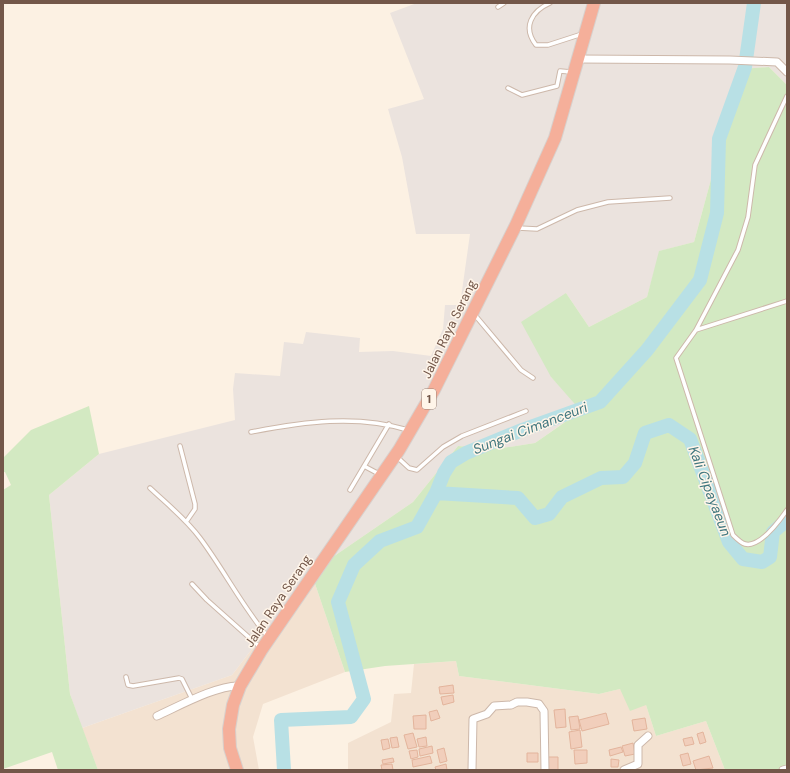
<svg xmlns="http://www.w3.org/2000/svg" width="790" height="773" font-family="'DM Sans',sans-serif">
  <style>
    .residential { fill: #f3e2d1 }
    .industrial { fill: #ebe3de }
    .green { fill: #d3e9c2 }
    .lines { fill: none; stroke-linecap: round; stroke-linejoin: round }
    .river { stroke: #b8e0e5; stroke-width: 14 }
    .building { fill: #f1cebb; stroke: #e3b49c }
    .lane-casing { stroke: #cdb8aa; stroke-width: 5.5 }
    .street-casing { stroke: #cdb8aa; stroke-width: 9 }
    .highway-casing { stroke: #d8d0cc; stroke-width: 14 }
    .lane { stroke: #fff; stroke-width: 3.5 }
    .street { stroke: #fff; stroke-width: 7 }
    .highway { stroke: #f5af9a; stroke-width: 12 }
    .labels { text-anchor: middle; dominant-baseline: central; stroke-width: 3; stroke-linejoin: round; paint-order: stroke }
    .shield { fill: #fff5e9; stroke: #9d8679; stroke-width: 1 }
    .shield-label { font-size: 12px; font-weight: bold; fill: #735749 }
    .street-label { font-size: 13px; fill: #735749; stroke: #fff5e9 }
    .water-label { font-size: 14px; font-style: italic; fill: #40777f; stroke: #fff5e9 }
  </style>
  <rect width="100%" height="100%" fill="#fcf1e3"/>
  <path class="residential" d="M311,572l34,100 -82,32 -10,33 6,33h-161l-16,-42 150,-53z
    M456,661l3,15 140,18 21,-5 26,16 10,31 50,-15 19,49h-377v-27l43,-21 3,-28 17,-1 3,-29z"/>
  <path class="industrial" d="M417,3h370v82l-18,-18 -28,2 -47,173 -34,9 -13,46 -58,30 -23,-34 -15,84 31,33 -47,33 -39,6 -38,-3 -45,56 -102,70 -79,103 -150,53 -12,-34 -21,-199 50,-41 136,-34 -2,-31 2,-16 45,3 4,-34 19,2 3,-12 54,6 -1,14 34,-1 38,5 12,-27 2,-24h15l10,-71h-54l-14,-77 -14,-48 36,-10 -34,-86z"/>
  <path class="green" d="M769,67l18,18v685h-62l-19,-49 -50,15 -10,-31 -16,6 -10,-22 -21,5 -140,-18 -3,-15 -71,5 -40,6 -34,-100 102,-70 45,-56 38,3 39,-6 46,-32 -30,-34 -30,-55 45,-29 23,34 58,-30 12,-46 35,-9 47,-173z
    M89,406l10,48 -50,41 21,199 28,76h-40l-6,-18 -49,17v-279l8,-5 -6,-13h-2v-14l28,-28z"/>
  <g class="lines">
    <path class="river" d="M436,493l82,5 17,20 14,-4 13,-17 39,-19 22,-1 12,-14 10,-30 24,-8 21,14 39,103 14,17 19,3 8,-5 3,-25 14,-12
      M284,770l-3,-50 70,-3 13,-18 -26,-97 16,-37 26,-24 37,-14 19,-34 8,-20 7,-11 15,-9 56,-23 78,-28 47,-52 53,-70 17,-67 2,-74 26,-72 9,-64"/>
  </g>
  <path class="building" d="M453,685l1,8 -14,1 -1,-7z
    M453,695l1,7 -11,3 -2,-8z
    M565,709l1,18 -10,1 -2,-18z
    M437,710l3,8 -9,3 -2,-9z
    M606,713l3,11 -27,7 -3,-11z
    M426,715v14h-12l-1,-13z
    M578,716l2,13 -9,1 -2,-13z
    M645,718l2,11 -13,2 -2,-11z
    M580,730l2,17 -11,2 -2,-17z
    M703,732l3,10 -6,2 -3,-10z
    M413,733l4,14 -9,2 -4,-14z
    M397,737l2,10 -7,1 -2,-10z
    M426,737l1,9 -8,1 -2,-8z
    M692,737l2,7 -9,2 -2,-7z
    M388,739l2,9 -7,2 -2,-10z
    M633,743l2,11 -10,2 -3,-10z
    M432,746l1,7 -13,3 -1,-7z
    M621,747l2,5 -13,4 -1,-6z
    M444,748l3,13 -7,2 -3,-13z
    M417,750l1,7 -7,2 -2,-8z
    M574,750h13v13l-12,1z
    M527,753h11v9h-11z
    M688,753l3,11 -8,2 -3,-11z
    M430,756l2,7 -19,4 -1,-7z
    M709,756l4,12 -17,2 -3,-9z
    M547,757h11v13h-11z
    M393,758l1,4 -11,2 -1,-4z
    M611,759l8,1 -1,7h-7z
    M392,764l1,6h-11l-1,-5z
    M446,764l1,6h-11l-1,-3z"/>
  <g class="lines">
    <defs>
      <path id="lane" d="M550,3c-18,8 -28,24 -14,42h12l34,-11
        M498,7l6,-4
        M508,88l14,7 35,-9 3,-15 11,1
        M787,96l-32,69 -7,52 -10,33 -42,80 91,-29
        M518,228l19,1 40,-19 31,-8 62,-4
        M474,314l47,56 12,8
        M696,330l-20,28 57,177c3,3 8,8 12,9 15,4 35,-24 42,-34
        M251,432c52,-10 105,-18 157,-2
        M180,446l15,58v5l-9,13
        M396,456l13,12 8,2 26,-23 19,-11 64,-25
        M364,466l15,8
        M150,488c17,16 36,31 50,50 24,32 42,68 68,99
        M350,490l39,-66
        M192,584l15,16 54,48
        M126,677l2,8 5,1 46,-8 3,1 10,20"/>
      <path id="street" d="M578,59l152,1 47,2 10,10
        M157,716c20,-9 62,-32 83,-30
        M472,770l1,-51 14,-5 7,-8 17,-1 6,-3h10l12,2 5,7 1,59
        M624,770l14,-6v-19l10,-9
        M783,770l4,-1"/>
      <path id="highway" d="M237,770l-7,-22 -1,-19 4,-24 7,-19 22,-37 137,-199 35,-60 82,-165 39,-87 39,-135"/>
    </defs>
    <use href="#lane" class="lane-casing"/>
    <use href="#street" class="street-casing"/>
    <use href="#highway" class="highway-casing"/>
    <use href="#lane" class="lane"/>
    <use href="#street" class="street"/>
    <use href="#highway" class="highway"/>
  </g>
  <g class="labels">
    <rect class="shield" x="422" y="389" width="14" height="20" rx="3"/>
    <g class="shield-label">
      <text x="429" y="399">1</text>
    </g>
    <g class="street-label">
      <text transform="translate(449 329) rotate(-64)">Jalan Raya Serang</text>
      <text transform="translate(278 601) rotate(-56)">Jalan Raya Serang</text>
    </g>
    <g class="water-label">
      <text transform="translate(530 428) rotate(-21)">Sungai Cimanceuri</text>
      <text transform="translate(710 491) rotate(69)">Kali Cipayaeun</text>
    </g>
  </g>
  <rect width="790" height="773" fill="none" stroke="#735749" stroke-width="8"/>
</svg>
